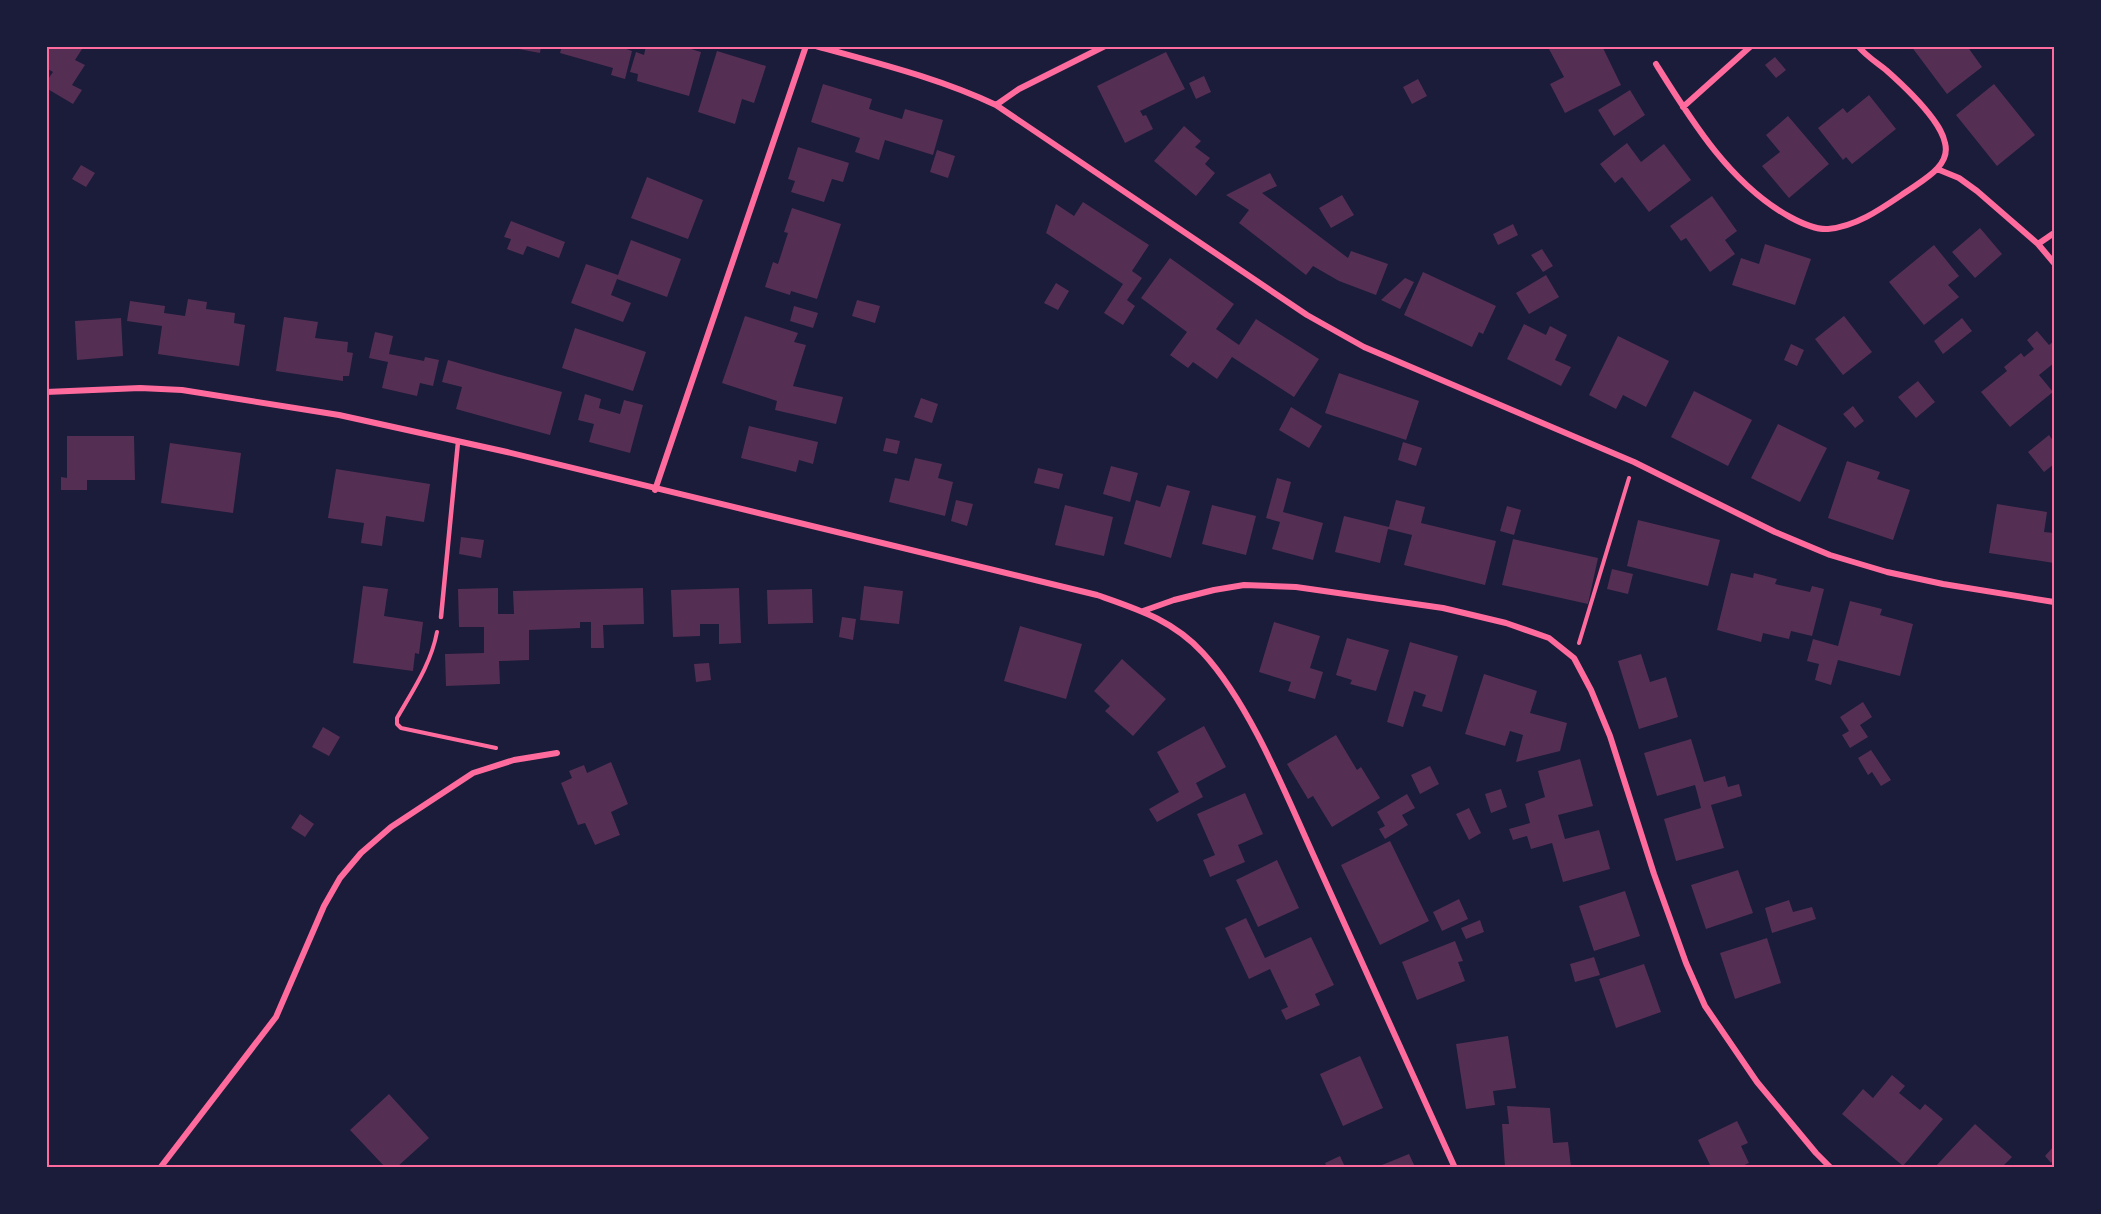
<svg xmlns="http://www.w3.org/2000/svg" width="2101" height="1214" font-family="'PT Serif',serif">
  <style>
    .building { fill: #542f53 }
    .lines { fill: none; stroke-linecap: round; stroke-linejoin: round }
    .path { stroke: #ff6b9d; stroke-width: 4 }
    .service { stroke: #ff6b9d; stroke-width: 4.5 }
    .minor { stroke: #ff6b9d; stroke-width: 6 }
    .neatline { fill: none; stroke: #ff6b9d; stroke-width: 2 }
  </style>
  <rect width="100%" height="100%" fill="#1b1b3a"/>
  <path class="building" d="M46,46h38l-9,14 10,5 -13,20 10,5 -9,14 -27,-16v-6l7,-10 -7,-4z
    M503,46h38l-1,7z
    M562,46h56l14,5 -7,28 -14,-4 2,-7 -53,-15z
    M646,46h35l20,6 -12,44 -52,-15 1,-7 -8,-2 6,-20 8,3z
    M1555,46h47l19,39 -56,28 -15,-29 14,-7 -15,-28z
    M1911,46h56l15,21 -35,27z
    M717,51l49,15 -12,37 -12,-4 -7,25 -37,-12z
    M1166,52l19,37 -45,22 3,5 3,-1 7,14 -28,14 -28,-57z
    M1775,57l11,13 -10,8 -11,-13z
    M1204,76l7,16 -15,7 -7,-16z
    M1418,79l9,17 -15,8 -9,-17z
    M823,84l49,15 -3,10 33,10 3,-10 38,11 -10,35 -48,-15 -6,20 -24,-8 5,-14 -49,-16z
    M1994,84l41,51 -38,31 -41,-51z
    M1630,90l15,25 -31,21 -16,-26z
    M1869,95l27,34 -44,35 -6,-7 -3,3 -25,-32 25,-20 4,5z
    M1788,116l41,48 -40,34 -27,-32 18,-14 -14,-17z
    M1184,126l17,15 -6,6 15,11 -5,6 10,9 -19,23 -42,-35z
    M1627,143l14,19 23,-18 27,36 -42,32 -27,-35 -7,6 -15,-19z
    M798,147l51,16 -6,19 -11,-3 -8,23 -33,-10 4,-11 -7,-2z
    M937,150l18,6 -7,22 -18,-6z
    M81,165l14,8 -9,14 -14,-8z
    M1270,173l7,13 -15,7 86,65 3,-7 37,13 -12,31 -37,-14 -26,-15 -7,9 -67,-52 10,-13 -23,-15z
    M647,177l56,23 -15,39 -57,-21z
    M1342,195l12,20 -23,13 -12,-20z
    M1712,196l25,35 -12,9 10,14 -25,18 -24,-34 -5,3 -11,-15z
    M1083,202l66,43 -17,26 10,7 -15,22 8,6 -12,19 -19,-12 19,-29 -77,-51 10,-29 18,12z
    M792,208l49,16 -24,75 -26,-8 -1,4 -25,-8 8,-25 5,2 10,-31 -4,-1z
    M511,221l54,21 -6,16 -32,-12 -4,9 -16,-6 4,-10 -7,-2z
    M1513,224l5,11 -20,10 -5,-11z
    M1980,228l22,26 -27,24 -23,-26z
    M631,240l50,19 -14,38 -50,-18 -6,16 20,8 -8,19 -52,-19 15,-39 32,11z
    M1765,244l46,15 -16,46 -63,-20 9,-27 18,6z
    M1934,245l25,31 -11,9 11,12 -35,28 -35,-43z
    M1542,249l11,17 -10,6 -12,-17z
    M1170,258l64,46 -18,25 23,16 17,-26 63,40 -25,38 -62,-40 -15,22 -24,-17 -5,6 -18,-13 17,-23 -46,-34z
    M1423,272l73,34 -13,28 -4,-2 -7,15 -68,-32z
    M1546,275l13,22 -30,17 -13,-21z
    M1405,278l9,4 -14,27 -19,-9z
    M1056,283l13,8 -11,19 -14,-7z
    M188,299l19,3 -1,7 29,4 -1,10 11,2 -6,41 -81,-12 4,-28 -35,-5 3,-20 35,5 -1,7 21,3z
    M857,300l23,6 -5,17 -23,-7z
    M794,306l24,7 -5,15 -23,-7z
    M745,316l53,17 -4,9 12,3 -13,41 50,11 -7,27 -61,-14 2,-9 -55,-18z
    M1844,316l28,36 -29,23 -28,-36z
    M284,317l34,5 -3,16 33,4 -1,10 6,1 -4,23h-6v5l-67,-10z
    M121,318l2,38 -46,4 -2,-39z
    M1962,318l10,13 -29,23 -9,-13z
    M1524,324l22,11 4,-9 17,9 -12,25 16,7 -10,19 -54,-27z
    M575,328l71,24 -13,39 -71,-23z
    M2037,331l12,14 5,-4v22l-15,12 14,17 -43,35 -29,-35 26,-21 -3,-4 17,-14 3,4 10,-8 -7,-9z
    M375,332l18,4 -4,18 35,7 1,-4 14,3 -6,26 -13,-3 -3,13 -35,-8 6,-26 -19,-4z
    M1618,336l51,25 -23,46 -23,-12 -7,14 -27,-14z
    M1791,344l13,6 -7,16 -13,-6z
    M448,360l114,32 -12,43 -94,-26 6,-22 -20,-5z
    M1339,373l80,28 -13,39 -81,-27z
    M1918,381l17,21 -19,16 -18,-21z
    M1694,391l58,29 -24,46 -57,-29z
    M585,394l16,5 -2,9 21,6 4,-14 19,5 -13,48 -41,-11 5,-18 -16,-4z
    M921,398l17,6 -6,19 -18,-6z
    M1853,406l11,15 -9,7 -12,-14z
    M1291,407l31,19 -13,22 -30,-18z
    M1778,424l49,24 -27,54 -49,-24z
    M749,426l69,16 -5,22 -14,-4 -3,12 -55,-14z
    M2049,435l5,7v22l-10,8 -16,-20z
    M67,436h67l1,44h-48v10h-26v-13l6,1z
    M886,438l14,3 -3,13 -14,-3z
    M1403,442l19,6 -6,18 -18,-6z
    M170,443l71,10 -8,60 -72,-10z
    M915,458l27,6 -4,14 15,4 -8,34 -56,-14 6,-24 14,3z
    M1847,461l33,11 -3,7 33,11 -17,50 -65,-22z
    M1111,466l27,7 -8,29 -27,-8z
    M1038,468l25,6 -4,15 -25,-6z
    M336,469l94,15 -6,38 -38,-6 -4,30 -21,-3 3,-20 -36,-5z
    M1277,478l14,4 -8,30 40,11 -10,37 -41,-11 8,-27 -14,-4z
    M1167,485l23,6 -19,67 -47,-14 12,-44 24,7z
    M956,500l17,4 -6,22 -16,-5z
    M1396,500l29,7 -4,16 75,18 -11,44 -81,-20 8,-30 -24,-6 -8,34 -45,-11 9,-36 45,11z
    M1997,504l50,8 -3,20 10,1v30l-65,-10z
    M1065,505l48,12 -9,39 -49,-11z
    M1212,505l44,11 -10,39 -44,-11z
    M1507,506l14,4 -7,25 -14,-4z
    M1638,520l82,20 -12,46 -81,-20z
    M461,537l23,3 -3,18 -22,-4z
    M1513,539l85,19 -10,46 -86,-19z
    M1612,569l21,5 -5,20 -21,-5z
    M1731,573l22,5 1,-5 23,6 -2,5 35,8 2,-6 12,3 -12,47 -21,-5 -2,8 -26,-6 -2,9 -44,-12z
    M363,586l25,3 -4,27 39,6 -4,32 -4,-1 -2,18 -60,-8z
    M864,586l39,5 -4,33 -39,-4z
    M498,588v26h16l-1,-23 130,-3 1,36 -41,1 1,23h-13v-26h-11v6l-51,2v30l-30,1 1,23 -54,2 -1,-32 39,-1v-26h-25l-1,-38z
    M739,588l2,55 -22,1v-20h-19v12l-27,1 -2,-47z
    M812,589l1,34 -45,1 -1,-34z
    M1850,601l32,8 -2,6 33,9 -13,52 -62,-16 -7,25 -16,-5 4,-16 -12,-3 6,-22 25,7z
    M842,617l14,2 -3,21 -14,-3z
    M1274,622l46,14 -10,32 13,4 -8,27 -27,-8 3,-9 -32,-10z
    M1020,626l62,18 -16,55 -62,-18z
    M1347,638l42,12 -13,41 -26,-7 2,-4 -16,-5z
    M1410,642l48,14 -16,56 -20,-6 4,-11 -12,-4 -11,36 -16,-5z
    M1641,654l9,28 16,-5 12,40 -39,12 -21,-68z
    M1122,659l44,40 -33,37 -28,-25 5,-5 -16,-15z
    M709,663l2,17 -15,2 -2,-18z
    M1484,674l53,17 -7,22 37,10 -7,28 -44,11 7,-27 -13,-4 -5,15 -40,-12z
    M1863,702l9,15 -12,8 8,12 -18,11 -8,-13 7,-4 -9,-14z
    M1204,726l22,41 -30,16 7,14 -46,25 -8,-13 30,-17 -22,-40z
    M323,727l17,10 -11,19 -17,-9z
    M1336,735l21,35 4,-3 19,31 -48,29 -19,-31 -5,3 -21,-35z
    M1691,739l13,43 21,-6 3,11 11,-3 3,12 -31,9 13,43 -48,13 -12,-42 37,-11 -3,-12 -3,-11 -38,11 -13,-43z
    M1871,750l20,30 -10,6 -9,-14 -4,3 -10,-17z
    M1580,759l13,47 -35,9 7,24 34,-9 11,39 -47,13 -11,-39 -21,6 -4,-13 -14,4 -4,-11 21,-6 -5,-19 20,-7 -7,-26z
    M611,762l17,42 -17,8 9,23 -25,10 -10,-22 -7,2 -17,-42 11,-5 -3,-7 15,-6 3,8z
    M1430,766l9,18 -19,10 -9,-19z
    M1501,789l6,18 -16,6 -6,-19z
    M1245,793l18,41 -25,11 7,17 -35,15 -7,-17 12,-5 -18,-41z
    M1407,794l8,14 -13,7 6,10 -23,14 -6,-10 6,-3 -8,-14z
    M1469,808l12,25 -12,7 -13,-26z
    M300,814l14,10 -9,13 -14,-9z
    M1390,841l39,80 -49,24 -39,-80z
    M1277,860l22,48 -41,19 -22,-47z
    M1738,870l15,43 -47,16 -15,-44z
    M1625,891l15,45 -46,15 -15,-45z
    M1459,899l9,20 -26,12 -9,-19z
    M1789,900l4,12 19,-5 4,12 -44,14 -7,-25z
    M1246,918l19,40 46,-21 23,48 -19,9 5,11 -34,15 -5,-10 7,-3 -18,-38 -21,10 -24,-51z
    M1480,920l4,12 -18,7 -5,-11z
    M1767,938l14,45 -46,16 -15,-46z
    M1455,941l8,20 -5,1 7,19 -48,19 -15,-38z
    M1594,957l6,18 -25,7 -5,-18z
    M1644,964l17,48 -45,16 -17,-49z
    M1508,1036l8,52 -23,3 2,14 -29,4 -10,-65z
    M1360,1056l23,52 -40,18 -23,-52z
    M1892,1075l13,11 -6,7 21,17 5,-6 18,15 -40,47 -61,-52 21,-25 10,9z
    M389,1094l40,44 -32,29h-12l-35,-37z
    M1507,1106l43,2 3,35 15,-1 3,25h-66l-3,-43h7z
    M1737,1121l11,22 -7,3 8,17 -9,4h-29l-13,-27z
    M1975,1124l37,33 -10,10h-67z
    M2054,1146v13l-3,4 -6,-7z
    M1409,1154l6,13h-38z
    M1340,1156l5,11h-18l-2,-4z"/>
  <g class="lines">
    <path class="path" d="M437,632c-6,32 -24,58 -40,86v6l4,4 95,20
      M1579,643l50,-165"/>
    <path class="service" d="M441,617l17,-175"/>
    <path class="minor" d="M816,46c61,17 123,32 180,59l311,210 57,32 270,115 141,70 55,23 57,17 56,12 111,18
      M1656,64c35,56 74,120 134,153 11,6 25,13 38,12 31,-3 57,-23 81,-39 16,-11 42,-25 36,-47 -2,-10 -7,-17 -12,-24 -14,-19 -30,-34 -47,-49 -10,-8 -20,-14 -28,-24
      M996,105l23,-16 86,-43
      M1683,107l68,-61
      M1937,169l22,9 18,13 61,53 16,19
      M2038,244l16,-11
      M46,392l94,-4 42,2 157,25 168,37 590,143c40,14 76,25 106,58 46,50 81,137 109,199 48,105 95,211 143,316
      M655,490l151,-444
      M1143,611l31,-11 40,-10 30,-5 52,2 147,21 63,15 43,15 25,20 17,32 19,46 44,138 32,89 19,43 52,76 59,71 15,15
      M160,1168l116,-151 48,-111 16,-28 21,-25 30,-26 82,-54 41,-13 43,-7"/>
  </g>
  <rect width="2101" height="1214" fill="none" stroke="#1b1b3a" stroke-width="96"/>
  <rect x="48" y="48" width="2005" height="1118" class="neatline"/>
</svg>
